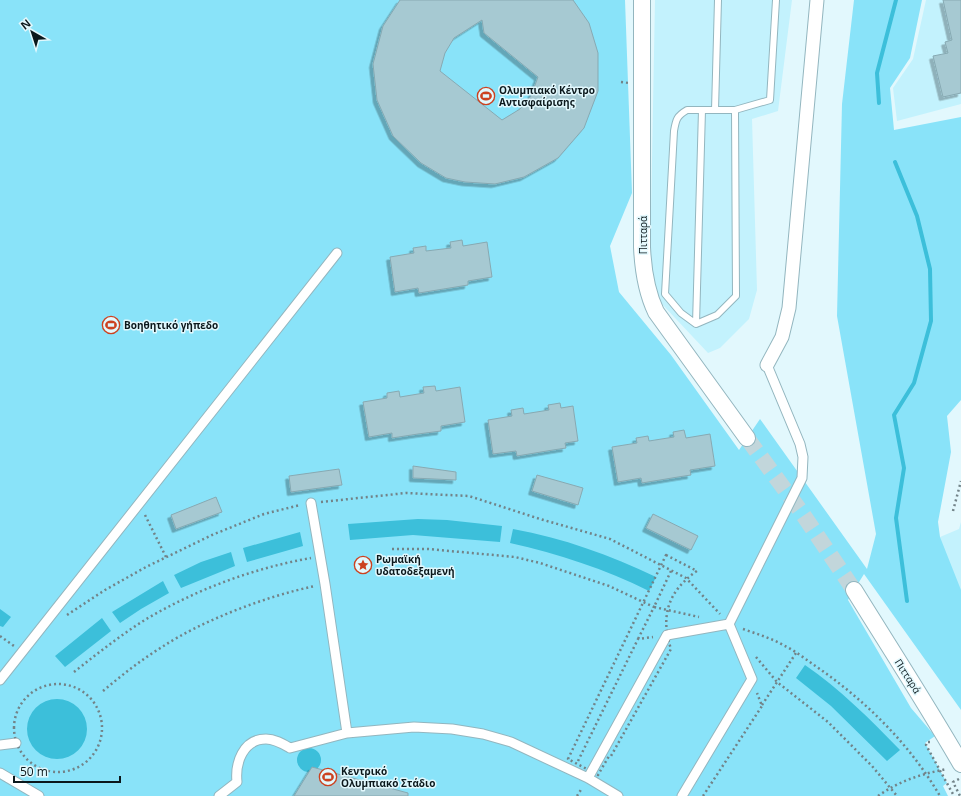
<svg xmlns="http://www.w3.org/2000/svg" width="961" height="796" font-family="'Open Sans',sans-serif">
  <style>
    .built { fill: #c3f2fd }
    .green { fill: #89e3f9 }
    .water { fill: #3cbfda }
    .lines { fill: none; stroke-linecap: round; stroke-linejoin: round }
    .stream { stroke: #3cbfda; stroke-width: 4 }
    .building { fill: #a6c9d2; stroke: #87a9b2; fill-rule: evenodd; filter: url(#shadow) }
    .tertiary-tunnel { stroke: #c2d6db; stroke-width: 16; stroke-dasharray: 16 8; stroke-linecap: butt }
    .service-casing { stroke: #93b6bf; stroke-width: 8 }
    .pedestrian-casing { stroke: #93b6bf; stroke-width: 11 }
    .minor-casing { stroke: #93b6bf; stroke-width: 15 }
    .tertiary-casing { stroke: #93b6bf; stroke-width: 18 }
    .path { stroke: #728388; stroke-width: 2.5; stroke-dasharray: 2 3; stroke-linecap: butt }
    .service { stroke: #fff; stroke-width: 6 }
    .pedestrian { stroke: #fff; stroke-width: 9 }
    .minor { stroke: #fff; stroke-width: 13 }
    .tertiary { stroke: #fff; stroke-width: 16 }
    .labels { text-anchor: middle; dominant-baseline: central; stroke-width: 3; stroke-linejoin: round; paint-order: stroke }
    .poi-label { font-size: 10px; font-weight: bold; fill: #0b181c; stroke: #e2f8fd; text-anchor: start }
    .street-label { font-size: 10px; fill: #0b181c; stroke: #e2f8fd }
  </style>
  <defs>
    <filter id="shadow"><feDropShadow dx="-3.5" dy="3.5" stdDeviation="0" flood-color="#0004"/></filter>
  </defs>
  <rect width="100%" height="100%" fill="#e2f8fd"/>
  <path class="built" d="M655,0h137l-14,111 -26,8 5,171 -8,29 -29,29 -12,5 -47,-50 -11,-36z
    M926,0h35v104l-64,17 -4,-33 20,-29z
    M961,522v124l-21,-109 19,-8z"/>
  <path class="green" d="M0,0h625l7,193 -22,53 9,46 52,63 68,95 21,-31 107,150 9,-35 -39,-218 5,-212 12,-104h68l-12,58 -20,30 4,42 67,-13v283l-14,16 4,36 -13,70 2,15 21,53v120l-97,-136 -16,26 63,108 24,28 -10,7 22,40 -4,3 5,10h-948z"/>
  <path class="water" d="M418,519l29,1 55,6 -2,16 -87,-7 -63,5 -2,-16z
    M513,529c50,9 97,26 143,48l-7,14c-44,-22 -90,-37 -139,-48z
    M300,532l3,14 -56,16 -4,-14z
    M231,552l4,14 -54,22 -7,-13 27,-13z
    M163,581l6,12 -28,16 -21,14 -8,-11z
    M0,609l11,8 -8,10 -3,-1z
    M102,618l9,13 -46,36 -10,-11z
    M805,665c35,24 65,54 95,85l-13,11 -56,-55 -35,-28z
    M27 729a30 30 0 1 1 60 0a30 30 0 1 1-60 0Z
    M297 760a12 12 0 1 1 24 0a12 12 0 1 1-24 0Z"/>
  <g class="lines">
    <path class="stream" d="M879,103l-2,-30 19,-73
      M895,162l22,54 13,53 1,52 -17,62 -20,32 10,53 -8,50 11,83"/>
  </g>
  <path class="building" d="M400,0h173l16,23 9,30v38l-14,37 -26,30 -34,19 -29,7 -30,-2 -19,-4 -25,-15 -28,-27 -16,-36 -4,-36 10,-38zM482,20l2,13 54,44 -7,19 -11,13 -18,11 -62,-49 5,-18 9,-15z
    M943,0h18v93l-18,4 -10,-41 15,-3 -3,-11 7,-2z
    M462,240l1,6 24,-4 5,35 -24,4v4l-49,8 -1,-5 -23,4 -5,-35 24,-4 -1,-5 13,-2v5l25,-3 -1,-6z
    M435,386l1,5 24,-4 5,35 -24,4v5l-23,3 -26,4v-5l-23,4 -6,-35 24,-4v-5l12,-2 1,6 24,-4 -1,-6z
    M560,403l1,5 12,-2 5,35 -13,2 1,5 -13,2 -36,6 -1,-5 -23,3 -5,-34 24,-4 -1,-6 12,-2 1,6 25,-4 -1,-5z
    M684,430l2,8 24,-4 5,32 -25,4 1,5 -13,2 -36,6 -1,-5 -23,4 -6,-35 25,-4 -1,-5 12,-2 1,5 25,-4 -1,-5z
    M413,466l43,6v8l-43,-2z
    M339,469l3,16 -51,7 -2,-16z
    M537,475l46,13 -5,17 -46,-14z
    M216,497l6,15 -46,17 -5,-14z
    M653,514l45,22 -7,14 -45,-22z
    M312,767l96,26v3h-114z"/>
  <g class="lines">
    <path class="tertiary-tunnel" d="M747,438l55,75 52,77"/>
    <defs>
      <path id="service" d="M715,110l3,-110
        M735,110l1,186 -19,19 -21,9 -15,-11 -16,-19 9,-163c2,-12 3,-15 13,-21h48l35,-10 6,-100
        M696,324l6,-214"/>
      <path id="pedestrian" d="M311,503l14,81 22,149
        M0,680l337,-427
        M0,745l16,-2
        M0,773l39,23
        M588,778l79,-143 62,-11
        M219,796l18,-14c-2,-19 6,-43 29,-43 9,0 17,5 24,9l57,-15 67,-6 38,2 31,5 28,8 77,36 30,18
        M682,796l70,-117 -23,-55 73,-146 1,-21 -3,-13 -33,-79"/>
      <path id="minor" d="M767,365l15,-28 7,-29 28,-308"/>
      <path id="tertiary" d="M642,0v247c1,23 4,44 14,65l91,126
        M854,590c36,58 73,115 107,174"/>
    </defs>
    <use href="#service" class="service-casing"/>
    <use href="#pedestrian" class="pedestrian-casing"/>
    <use href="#minor" class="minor-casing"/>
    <use href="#tertiary" class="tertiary-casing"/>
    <path class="path" d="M621,82l8,1
      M321,502l85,-9 63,3 71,23 70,20 76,39 34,36
      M953,511l8,-30
      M145,515l21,42
      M392,549h36l87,8 25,6 69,23 45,21 -16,32
      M666,555l31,16c-29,20 -37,45 -26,78l-60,107h-2l-11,19 -30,-16z
      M671,571l-17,36 45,10
      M67,615l38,-25 41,-23 66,-32 52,-21 36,-9
      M743,629c14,5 28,9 40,16 11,5 21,13 31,20 51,35 95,78 126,131
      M0,636l14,10
      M756,657l21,25 51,40 44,44 25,30
      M74,672c24,-19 48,-38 74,-54 50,-29 106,-50 163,-60
      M14 728a44 44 0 1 1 88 0a44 44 0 1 1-88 0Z
      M103,691c19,-16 38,-31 59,-44 41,-27 105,-51 153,-61
      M762,705l34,-52
      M930,742h-3l-1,3 28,51
      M578,761l60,-122 15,-2
      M959,779l-6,3 7,14
      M577,796l5,-8
      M703,796l59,-90 -5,-13
      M878,796c21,-15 43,-22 69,-27"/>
    <use href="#service" class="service"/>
    <use href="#pedestrian" class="pedestrian"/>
    <use href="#minor" class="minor"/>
    <use href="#tertiary" class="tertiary"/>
  </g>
  <defs>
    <symbol id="stadium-ring" viewBox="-11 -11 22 22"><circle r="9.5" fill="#e2f8fd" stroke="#cc4220" stroke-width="1.5"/><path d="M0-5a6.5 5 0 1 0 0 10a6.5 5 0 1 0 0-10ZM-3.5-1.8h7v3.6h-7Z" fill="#cc4220"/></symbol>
    <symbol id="sight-ring" viewBox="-11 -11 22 22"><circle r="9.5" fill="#e2f8fd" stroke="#cc4220" stroke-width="1.5"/><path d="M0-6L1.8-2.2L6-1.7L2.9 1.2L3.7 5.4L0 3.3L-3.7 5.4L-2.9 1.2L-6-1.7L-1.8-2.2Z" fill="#cc4220"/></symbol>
  </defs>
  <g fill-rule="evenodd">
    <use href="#stadium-ring" x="476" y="86" width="20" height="20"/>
    <use href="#stadium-ring" x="101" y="315" width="20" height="20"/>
    <use href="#sight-ring" x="353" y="555" width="20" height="20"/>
    <use href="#stadium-ring" x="318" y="767" width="20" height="20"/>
  </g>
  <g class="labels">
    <g class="poi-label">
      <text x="499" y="90">Ολυμπιακό Κέντρο<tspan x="499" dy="12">Αντισφαίρισης</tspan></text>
      <text x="124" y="325">Βοηθητικό γήπεδο</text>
      <text x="376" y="559">Ρωμαϊκή<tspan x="376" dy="12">υδατοδεξαμενή</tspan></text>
      <text x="341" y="771">Κεντρικό<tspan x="341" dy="12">Ολυμπιακό Στάδιο</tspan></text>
    </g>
    <g class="street-label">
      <text transform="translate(643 235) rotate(-90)">Πιτταρά</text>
      <text transform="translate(908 676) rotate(57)">Πιτταρά</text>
    </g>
  </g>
  <g transform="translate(32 32) rotate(321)" stroke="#e2f8fd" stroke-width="3" paint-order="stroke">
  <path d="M0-3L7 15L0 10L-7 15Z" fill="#0b181c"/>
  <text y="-6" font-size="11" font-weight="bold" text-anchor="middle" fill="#0b181c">N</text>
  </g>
  <path d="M14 776v6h106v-6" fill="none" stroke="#0b181c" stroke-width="2"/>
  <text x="20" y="776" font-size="12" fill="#0b181c" stroke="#e2f8fd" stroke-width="3" paint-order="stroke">50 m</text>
</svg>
